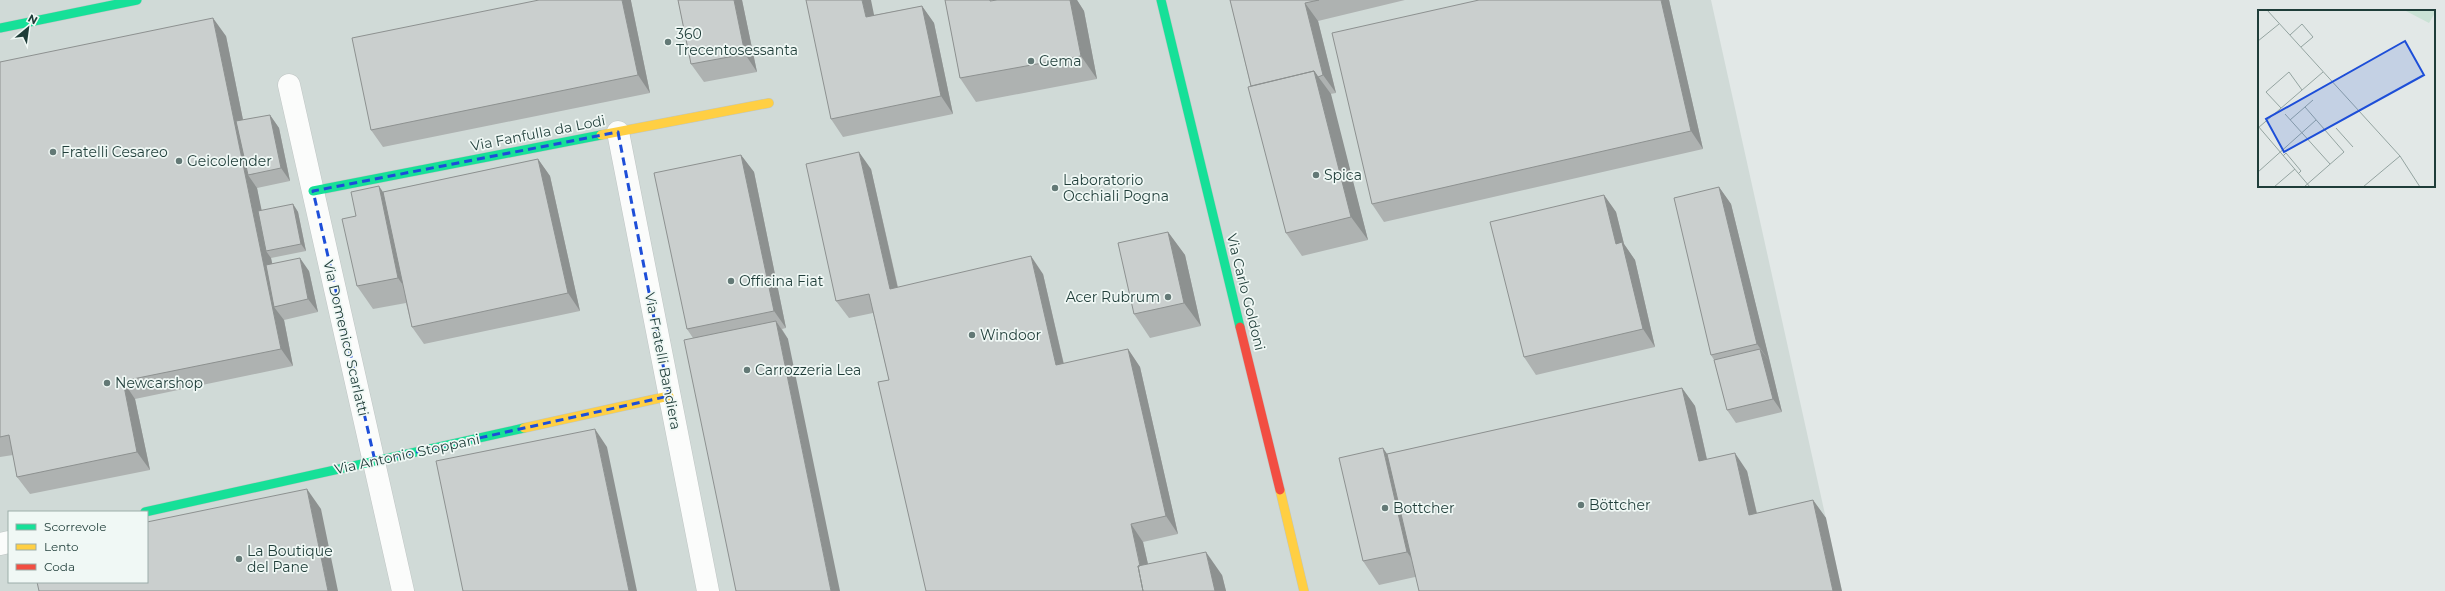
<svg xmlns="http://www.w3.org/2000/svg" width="2445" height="591" font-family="Montserrat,sans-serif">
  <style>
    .built { fill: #d0dad7; fill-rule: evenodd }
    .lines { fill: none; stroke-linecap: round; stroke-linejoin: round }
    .street-casing { stroke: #bfc5c4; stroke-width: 23 }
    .fast-casing { stroke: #bec6c4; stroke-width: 10 }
    .slow-casing { stroke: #bec6c4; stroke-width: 10 }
    .jam-casing { stroke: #bec6c4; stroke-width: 10 }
    .street { stroke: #fbfcfb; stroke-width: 22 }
    .fast { stroke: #16e098; stroke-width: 9 }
    .slow { stroke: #ffcf43; stroke-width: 9 }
    .jam { stroke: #f24e42; stroke-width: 9 }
    .wall { fill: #aeb2b1 }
    .shaded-wall { fill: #8d9190 }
    .building { fill: #cacfce; stroke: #8d9190 }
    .marked { fill: none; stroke: #1d4ed8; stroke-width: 3; stroke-dasharray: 8 5; stroke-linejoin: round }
    .poi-dot { fill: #637976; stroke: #f0f8f5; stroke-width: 1.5 }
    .labels { text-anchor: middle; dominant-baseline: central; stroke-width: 3.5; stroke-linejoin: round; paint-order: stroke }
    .poi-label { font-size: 14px; fill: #1f3d39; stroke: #f0f8f5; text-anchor: start }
    .street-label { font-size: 14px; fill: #1f3d39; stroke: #f0f8f5 }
    .inset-road { fill: none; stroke: #94a4a1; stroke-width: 1 }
    .view { fill: #1d4ed8; fill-opacity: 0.15; stroke: #1d4ed8; stroke-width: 2 }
    .inset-edge { fill: none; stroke: #1f3d39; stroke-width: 2 }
  </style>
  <rect width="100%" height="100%" fill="#e2e8e7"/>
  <path class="built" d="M0,0h1711l131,591h-1842zM9,512h138v70h-138z"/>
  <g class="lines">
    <defs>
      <path id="street" d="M289,85l114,506
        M618,132l90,459
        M0,544l9,-2"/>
      <path id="fast" d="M1161,0l79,327
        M0,28l137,-28
        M313,191l288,-56
        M145,512l379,-84"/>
      <path id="slow" d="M601,135l168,-32
        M524,428l145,-32
        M1280,490l24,101"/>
      <path id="jam" d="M1240,327l40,163"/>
    </defs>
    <use href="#street" class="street-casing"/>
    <use href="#fast" class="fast-casing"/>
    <use href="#slow" class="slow-casing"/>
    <use href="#jam" class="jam-casing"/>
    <use href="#street" class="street"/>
    <use href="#fast" class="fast"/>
    <use href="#slow" class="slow"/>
    <use href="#jam" class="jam"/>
  </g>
  <path class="wall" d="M678,0h64l15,72 -53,10 -13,-18z
    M945,0h132l7,11 13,68 -121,23 -16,-24z
    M1230,0h175l-87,21 18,72 -6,1 38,146 -66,16 -16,-23z
    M1669,0l34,149 -319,73 -12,-18z
    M631,1l19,92 -267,54 -12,-17z
    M922,6l12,17 19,91 -110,23 -12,-18 43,-104z
    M226,36l17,84 27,-5 9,13 11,53 -33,7 4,23 32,-7 5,8 8,39 -35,7 1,5 37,8 9,41 -34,8 9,46 -158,33 15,71 -120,24 -13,-17 -4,-22 -13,2v-395z
    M741,155l13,17 32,156 -4,1 6,10 -95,-1 -6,-9z
    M538,159l12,17 30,135 -156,33 -12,-17 -6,-24 -33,6 -16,-23 -1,-70 27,-24z
    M871,169l27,118 145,-13 21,90 64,-15 12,18 38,167 -35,8 5,22 74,11 4,16h-300l-37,-211 -16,-67 -24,5 -13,-17z
    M1719,187l12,17 51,208 -46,11 -9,-13 -13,-50 -3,-5z
    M1604,195l12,17 8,32 11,16 20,87 -119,28 -12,-18z
    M1168,232l17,23 16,71 -51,12 -16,-24z
    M1682,388l13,18 12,53 40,12 10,42 56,-13 13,18 -411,59 -36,8 -16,-24 24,-107z"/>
  <path class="shaded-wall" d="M622,0h9v1l19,92 -12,-18z
    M734,0h8l15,72 -12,-18z
    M862,0h9l7,34 -12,-17z
    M1070,0h7l7,11 13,68 -16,-23z
    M1661,0h8l34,149 -12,-18z
    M1305,3l13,18 18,72 -13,-18z
    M922,6l12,17 19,91 -12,-18z
    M213,18l13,18 28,138 -6,1 9,13 13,62 -4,1 5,7 10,47 -7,2 10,13 9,46 -12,-17z
    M1314,71l17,23 37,146 -17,-23z
    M270,115l9,13 11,53 -9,-13z
    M859,152l12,17 31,138 -12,-18z
    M741,155l13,17 32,156 -12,-17z
    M538,159l12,17 30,135 -12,-18z
    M379,186l16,24 19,91 -16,-23z
    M1719,187l12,17 39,158 -13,-18z
    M1604,195l12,17 8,32 11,16 20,87 -12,-18 -27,-85z
    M293,204l5,8 8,39 -5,-7z
    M1168,232l17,23 16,71 -17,-23z
    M1031,256l12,18 25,109 -12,-18z
    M300,258l9,13 9,41 -10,-13z
    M776,321l12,18 52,252h-9z
    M1128,349l12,18 38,167 -12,-18z
    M1760,349l10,13 12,50 -9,-13z
    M123,381l12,18 15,71 -13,-18z
    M1682,388l13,18 16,72 -12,-17z
    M595,429l12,18 30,144h-8z
    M1383,448l16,23 24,104 -16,-23z
    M1735,453l12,18 14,61 -12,-17z
    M307,489l14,20 17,82h-10z
    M1813,500l13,18 16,73h-9z
    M1131,524l12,18 11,49h-8z
    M1206,552l16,23 4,16h-11z"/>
  <path class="building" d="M539,0h83l16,75 -267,55 -19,-92z
    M678,0h56l11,54 -54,10z
    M806,0h56l4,17 56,-11 19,90 -110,23z
    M945,0h45v1l7,-1h73l11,56 -121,22z
    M1230,0h89l-14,3 18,72 -5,2 -4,-6 -63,15z
    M1479,0h182l30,131 -319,73 -40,-171z
    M213,18l68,331 -158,32 14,71 -120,25 -8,-42 -9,2v-375z
    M1314,71l37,146 -65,16 -38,-146z
    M270,115l11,53 -33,7 -12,-54z
    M859,152l31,137 141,-33 25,109 72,-16 38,167 -35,8 9,42h-2l5,25h-217l-48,-209 11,-2 -20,-86 -33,7 -30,-137z
    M741,155l33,156 -87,18 -33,-156z
    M538,159l30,134 -156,34 -29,-135z
    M379,186l19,92 -41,8 -15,-67 14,-3 -5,-24z
    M1719,187l38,157 -46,11 -37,-157z
    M1604,195l12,49 6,-2 21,87 -119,28 -34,-135z
    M293,204l8,40 -35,7 -8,-40z
    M1168,232l16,71 -50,11 -16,-71z
    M300,258l8,41 -34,8 -8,-42z
    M776,321l55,270h-95l-52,-251z
    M1760,349l13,50 -46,11 -13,-50z
    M1682,388l17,73 36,-8 14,62 64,-15 20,91h-414l-32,-137z
    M595,429l34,162h-166l-27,-130z
    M1383,448l24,104 -44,9 -24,-103z
    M307,489l21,102h-289l-2,-9h110v-60z
    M1206,552l9,39h-72l-5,-25z"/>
  <path class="marked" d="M618,132l51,264 -294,65 -62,-270z"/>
  <g class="poi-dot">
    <circle cx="668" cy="42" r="4"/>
    <circle cx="1031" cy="61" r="4"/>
    <circle cx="53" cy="152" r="4"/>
    <circle cx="179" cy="161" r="4"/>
    <circle cx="1316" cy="175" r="4"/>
    <circle cx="1055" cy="188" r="4"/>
    <circle cx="731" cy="281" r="4"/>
    <circle cx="1168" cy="297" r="4"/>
    <circle cx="972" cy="335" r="4"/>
    <circle cx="747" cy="370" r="4"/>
    <circle cx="107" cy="383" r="4"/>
    <circle cx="1581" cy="505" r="4"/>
    <circle cx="1385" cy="508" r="4"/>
    <circle cx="239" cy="559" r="4"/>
  </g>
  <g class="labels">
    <g class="poi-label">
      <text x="676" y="34">360<tspan x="676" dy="16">Trecentosessanta</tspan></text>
      <text x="1039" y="61">Gema</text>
      <text x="61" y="152">Fratelli Cesareo</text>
      <text x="187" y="161">Geicolender</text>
      <text x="1324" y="175">Spica</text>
      <text x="1063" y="180">Laboratorio<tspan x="1063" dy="16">Occhiali Pogna</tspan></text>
      <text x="739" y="281">Officina Fiat</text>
      <text x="1160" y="297" text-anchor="end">Acer Rubrum</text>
      <text x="980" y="335">Windoor</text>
      <text x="755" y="370">Carrozzeria Lea</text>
      <text x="115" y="383">Newcarshop</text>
      <text x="1589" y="505">Böttcher</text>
      <text x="1393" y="508">Bottcher</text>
      <text x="247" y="551">La Boutique<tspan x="247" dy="16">del Pane</tspan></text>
    </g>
    <g class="street-label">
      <text transform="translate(538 133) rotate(-11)">Via Fanfulla da Lodi</text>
      <text transform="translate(1246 292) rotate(76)">Via Carlo Goldoni</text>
      <text transform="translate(346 338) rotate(77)">Via Domenico Scarlatti</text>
      <text transform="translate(663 361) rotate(79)">Via Fratelli Bandiera</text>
      <text transform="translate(407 454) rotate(-12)">Via Antonio Stoppani</text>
    </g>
  </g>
  <g transform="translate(2258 10)">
    <rect width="177" height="177" fill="#e2e8e7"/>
    <path d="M146,0h31v3l-6,10z" fill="#cae2d5"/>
    <path class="inset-road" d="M9,0l133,146 20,31M32,25l12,-11 11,13 -12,10M0,31l21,-17M23,98l-15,-16 23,-20 13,18M27,104l45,50M32,110l23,-20M0,116l52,61M0,118l65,-56M78,118l17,19M25,146l3,-3 15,18 -3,3M0,162l58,-52M16,177l21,-18M46,177l40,-35 -39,-45M105,177l37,-31"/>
    <path class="view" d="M147,31l19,34 -140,77 -18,-33z"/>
    <rect width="177" height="177" class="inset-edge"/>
  </g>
  <rect x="8" y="511" width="140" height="72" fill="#f0f8f5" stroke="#9cadaa"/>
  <rect x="16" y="524" width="20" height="6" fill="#16e098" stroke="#9cadaa"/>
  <text x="44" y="531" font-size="12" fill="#1f3d39">Scorrevole</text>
  <rect x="16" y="544" width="20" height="6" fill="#ffcf43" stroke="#9cadaa"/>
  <text x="44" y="551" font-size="12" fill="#1f3d39">Lento</text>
  <rect x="16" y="564" width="20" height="6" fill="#f24e42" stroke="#9cadaa"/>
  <text x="44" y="571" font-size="12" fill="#1f3d39">Coda</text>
  <g transform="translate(28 28) rotate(29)" stroke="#f0f8f5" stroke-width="3" paint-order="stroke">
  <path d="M0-3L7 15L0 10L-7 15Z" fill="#1f3d39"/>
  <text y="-6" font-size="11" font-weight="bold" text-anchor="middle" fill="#1f3d39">N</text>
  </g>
</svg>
